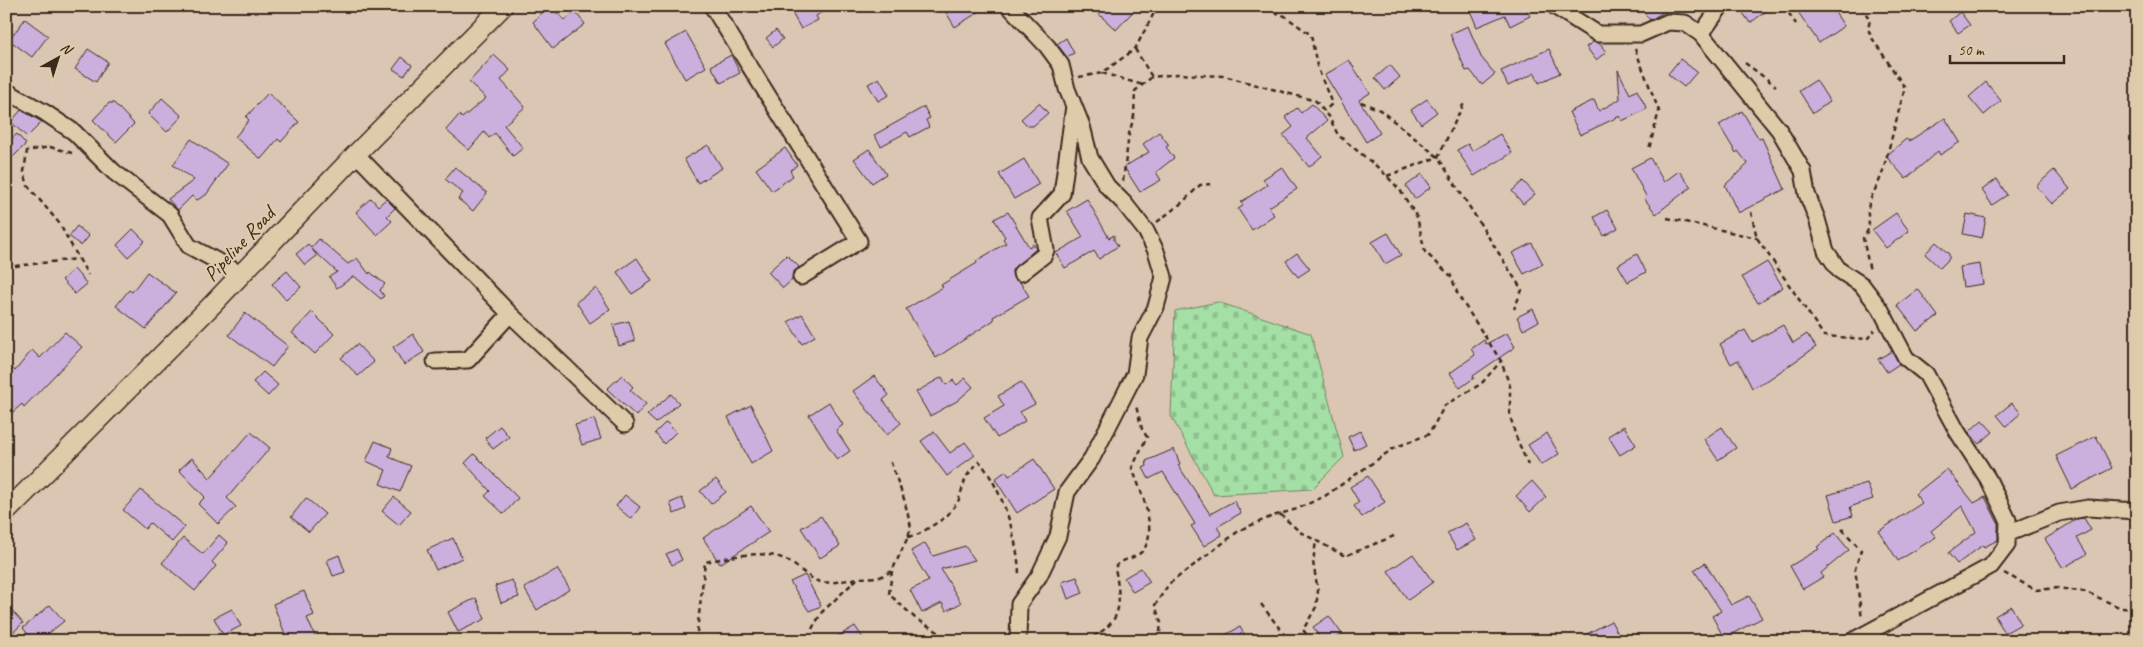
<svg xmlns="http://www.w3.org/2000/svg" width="2143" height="647" font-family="Caveat,sans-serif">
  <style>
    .cemetery { fill: url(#cemetery-stones); stroke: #708462 }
    .building { fill: #cbb0de; stroke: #3b2a1e }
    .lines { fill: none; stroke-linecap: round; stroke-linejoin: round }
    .minor-casing { stroke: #3b2a1e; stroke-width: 19 }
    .tertiary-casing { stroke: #3b2a1e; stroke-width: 22 }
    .path { stroke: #3b2a1e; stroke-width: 2.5; stroke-dasharray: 5 4; stroke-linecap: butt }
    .minor { stroke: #dfcbaa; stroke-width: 15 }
    .tertiary { stroke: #dfcbaa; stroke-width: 19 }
    .labels { text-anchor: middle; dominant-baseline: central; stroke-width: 4; stroke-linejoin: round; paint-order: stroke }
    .street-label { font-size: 21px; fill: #3b2a1e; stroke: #dfcbaa }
  </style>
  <defs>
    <pattern id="cemetery-stones" width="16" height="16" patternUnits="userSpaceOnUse" patternTransform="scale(1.25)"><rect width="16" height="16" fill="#a4dfa5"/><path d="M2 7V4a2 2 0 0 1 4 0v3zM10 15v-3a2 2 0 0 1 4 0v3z" fill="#8ec08e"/></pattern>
  </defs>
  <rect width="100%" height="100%" fill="#dbc6b4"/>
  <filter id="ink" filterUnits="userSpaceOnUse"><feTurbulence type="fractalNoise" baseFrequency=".02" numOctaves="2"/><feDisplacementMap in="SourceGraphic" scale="10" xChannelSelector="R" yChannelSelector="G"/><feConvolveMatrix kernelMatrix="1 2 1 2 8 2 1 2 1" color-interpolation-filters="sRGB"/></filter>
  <g filter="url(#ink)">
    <path class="cemetery" d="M1218,302l93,32 33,123 -32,32 -98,6 -43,-79 4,-105z"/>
    <path class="building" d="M549,6l16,14 10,-8 10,12 -32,25 -20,-27z
      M788,6h43l-15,10 2,4 -17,9z
      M942,6h46l-33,21z
      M1090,6h48l-22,24z
      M1468,6h57l5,10 -20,10 -5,-11 -28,12z
      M1639,6h35l-24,14z
      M1738,6h35l-23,17z
      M1794,6h37l13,20 -25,17z
      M1960,12l10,13 -12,8 -9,-12z
      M25,19l23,17 -16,21 -23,-17z
      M1468,26l13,31 14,17 -13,11 -12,-15 -4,1 -16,-37z
      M776,30l7,9 -10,8 -7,-9z
      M686,32l20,35 -21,12 -20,-35z
      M1066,38l8,15 -7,4 -10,-13z
      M1593,42l6,1 7,9 -10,8 -10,-13z
      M88,49l20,13 -12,20 -21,-13z
      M1549,49l11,24 -21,10 -4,-10 -27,13 -7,-15z
      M494,55l16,15 -9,10 24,27 -21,18 19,23 -10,8 -18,-23 -6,5 -5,-6 -15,18 -23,-20 13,-15 3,3 24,-20 -17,-16z
      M731,55l9,18 -19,10 -10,-17z
      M402,57l10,8 -8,11 -11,-7z
      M1680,59l17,13 -13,15 -16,-13z
      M1349,60l21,33 -11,7 21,33 -14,9 -41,-67z
      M1390,65l10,12 -15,13 -10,-12z
      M1618,70l12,24 7,-4 10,19 -25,12 -2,-5 -40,19 -11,-23 25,-12 5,11 21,-12z
      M879,78l10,17 -11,6 -10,-17z
      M1816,80l14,22 -17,11 -14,-22z
      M1986,82l15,19 -17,14 -15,-18z
      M268,93l31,29 -18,20 -3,-3 -17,20 -26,-22 14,-17 -3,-3z
      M162,98l20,18 -15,16 -19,-18z
      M1427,99l10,13 -16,12 -10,-14z
      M109,103h5l20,21 -18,18 -23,-22z
      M1039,103l9,10 -15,13h-5l-7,-7z
      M1312,104l15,17 -20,17 15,18 -13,11 -26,-32 10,-8 -8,-10 12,-9 4,5z
      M924,107l6,11 -4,2 3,7 -19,10 -3,-5 -26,14 -7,-11z
      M21,110l21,12 -15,15 -16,-15z
      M1742,111l17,28 3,-1 23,51 -47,24 -13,-28 23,-21 -10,-13 -2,2 -17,-28z
      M1945,118l15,24 -20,13 -2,-4 -32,28 -20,-23 20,-17 3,2z
      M1159,132l10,13 -3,2 8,11 -18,14 5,8 -21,12 -16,-25 25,-15 -6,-8z
      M17,134l9,10 -14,14 -6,-7v-8z
      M1500,134l12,19 -38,23 -17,-26 11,-6 4,7z
      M191,139l37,25 -22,31 -9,5 -5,-4 -14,14 -10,-11 26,-19 -21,-15z
      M708,145l14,23 -24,15 -14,-24z
      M785,148l12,17 -7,6 3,5 -21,15 -16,-22z
      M869,149l17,25 -14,9 -18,-24z
      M1650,158l14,24 15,-11 12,16 -35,27 -12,-16 2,-2 -15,-28z
      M1024,159l15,25 -25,15 -15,-25z
      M455,167l32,26 -14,18 -15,-12 5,-6 -18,-14z
      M1282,167l15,22 -28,18 5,8 -22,15 -14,-21 5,-3 -2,-4 26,-17 -4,-6z
      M2054,170l16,19 -18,15 -16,-18z
      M1422,174l9,13 -16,12 -9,-13z
      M1997,179l10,16 -15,10 -10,-15z
      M1523,181l12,13 -12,10 -11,-13z
      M371,198l7,8 8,-7 9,9 -8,8 5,5 -15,14 -21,-23z
      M1087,199l22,39 5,-3v5l4,6 -19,13 -5,-8 -29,17 -9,-15 27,-16 -16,-26z
      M1607,210l11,18 -14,8 -10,-19z
      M1008,212l21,35 4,-3 3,5 -24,21 1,8 7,4 9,14 -36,21 1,3 -58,38 -30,-49 37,-22 -2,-2 36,-22 -1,-2 30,-18 -3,-4 2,-2 -11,-18z
      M1896,213l13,18 -23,17 -14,-18z
      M1967,214l19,4 -4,20 -19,-4z
      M77,226l12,10 -8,10 -12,-10z
      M133,229l12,12 -17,16 -11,-12z
      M1388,233l13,22 -16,9 -13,-22z
      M319,239l29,25 9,-6 12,16 1,-2 15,12 -5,6 4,6 -3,3 -27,-23 -17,12 -8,-11 8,-5 -25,-23 5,7 -12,9 -9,-11 12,-10 3,4z
      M1936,242l13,12v5l-9,9 -15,-14z
      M1532,243l11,21 -19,10 -12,-21z
      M1297,253l13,16 -12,8 -12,-16z
      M1637,254l9,18 -18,10 -10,-17z
      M787,255l12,12 -6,6 -1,7 -9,8 -15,-16z
      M637,258l15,23 -20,13 -15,-22z
      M1767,262l16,25 -25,16 -16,-26z
      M1980,264l3,20 -20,3 -3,-20z
      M74,269l13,15 -12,10 -13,-14z
      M287,271l14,16 -15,13 -14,-16z
      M147,272l29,21 -30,36 -30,-23 13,-16 3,2z
      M596,288l14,21 -20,14 -14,-21z
      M1918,289l20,27 -21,15 -20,-26z
      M1533,309l6,12 -16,9 -6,-13z
      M312,312l22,22 -19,20 -23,-21z
      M245,313l43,33 -16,21 -43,-32z
      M802,314l13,22 -13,8 -14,-22z
      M629,321l6,20 -16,5 -6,-21z
      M1783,325l10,18 14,-9 9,13 -48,33 -16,8 -14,-28 -7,4 -11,-20 25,-14 7,12z
      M65,332l17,15 -58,60 -2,-3 -16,14v-57l9,10 17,-21 8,8z
      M1507,333l8,14 -42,29 1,2 -14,10 -10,-15 25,-18 -4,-6 13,-9 2,4z
      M413,334l11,18 -20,13 -11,-18z
      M357,344l17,18 -16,14 -17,-18z
      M1892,351l7,13 -12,8 -9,-13z
      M263,372l15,13 -10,11 -15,-14z
      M622,375l11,12 -3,3 16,14 -10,12 -29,-27z
      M874,376l15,19 -6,5 18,23 -14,12 -34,-44z
      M942,377l4,8 7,-5 4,5 8,-7 8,9 -16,14 -27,15 -14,-24z
      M1021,382l14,22 -15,8 5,9 -28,17 -13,-20 20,-12 -6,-10z
      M671,394l8,9 -23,20 -9,-8z
      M829,402l14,23 -7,5 14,21 -13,9 -28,-45z
      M2012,403l9,10 -15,13 -9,-11z
      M751,405l22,46 -22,13 -23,-47z
      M594,419l7,20 -19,6 -7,-20z
      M1982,420l11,12 -14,12 -10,-12z
      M666,422l10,10 -12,12 -9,-11z
      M500,426l9,11 -16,12 -8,-11z
      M1624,426l12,19 -16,10 -12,-19z
      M1722,427l14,21 -18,12 -14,-21z
      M1360,431l6,13 -12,6 -6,-13z
      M251,432l19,16 -43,50 9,9 -18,17 -20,-20 7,-7 -26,-27 13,-12 18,20z
      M934,432l16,21 15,-11 10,13 -28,21 -26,-35z
      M1547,433l12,21 -18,11 -13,-20z
      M2096,436l16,32 -40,21 -16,-33z
      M375,441l17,7 -3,9 22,9 -11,26 -20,-8 6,-14 -20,-9z
      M1174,449l6,15 -2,1 32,49 24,-13 7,12 -24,14 5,8 -18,11 -13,-20 4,-2 -32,-52 -14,7 -6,-11 4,-2 -1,-5z
      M474,454l44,44 -14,16 -19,-18 5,-5 -25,-28z
      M1034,459l20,30 -37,24 -22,-34 11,-8 3,5z
      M1947,469l27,34 11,-6 13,26v17l-14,7 -1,-2 -26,19 -9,-11 28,-21 -14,-26 -31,25 5,6 -38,24 -19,-30 43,-28 -7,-9z
      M1368,476l17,26 -23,15 -8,-11 5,-4 -9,-15z
      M716,479l10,13 -15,12 -11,-13z
      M1532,481l14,16 -16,15 -14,-16z
      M1867,483l6,16 -23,8 3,9 -17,5 -8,-26z
      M141,490l44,37 -13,15 -22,-19 -5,6 -22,-19z
      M625,495l15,12 -9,12 -15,-13z
      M394,497l17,14 -12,14 -17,-14z
      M306,498l19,16 -16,18 -18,-15z
      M682,498l4,11 -12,5 -4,-11z
      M751,506l18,26 -49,32 -17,-26z
      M821,516l19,30 -20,12 -19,-30z
      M2084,518l7,12 -14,8 10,16 -24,14 -18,-29 32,-20z
      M1466,523l10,17 -19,10 -10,-17z
      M1835,533l14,17 -28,23 2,4 -20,12 -13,-23 29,-17 -2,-2z
      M219,535l9,8 -16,19 4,4 -21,25 -33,-28 21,-25 20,16z
      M453,538l9,20 -26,12 -9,-20z
      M925,543l8,13 32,-10 10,14 -34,9 20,34 -15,8 -4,-8 -20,10 -12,-23 19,-9 -18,-30z
      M677,549l5,11 -10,5 -6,-11z
      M1413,554l20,28 -25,18 -20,-29z
      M339,555l6,17 -12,4 -6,-16z
      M1705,563l26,42 18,-9 13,22 -38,20 -12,-22 9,-5 -27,-41z
      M1141,568l9,14 -17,10 -9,-14z
      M557,569l13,20 -33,21 -13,-22z
      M805,575l16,31 -12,5 -19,-29z
      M1077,577l6,16 -15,6 -6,-17z
      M512,580l7,17 -18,6 -6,-17z
      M304,591l10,24 -7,3 10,23h-29l-15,-37z
      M476,598l9,21 -27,13 -10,-20z
      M6,604l17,19 -17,16z
      M50,605l14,16 -21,17 -1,-2 -9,5 -10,-13z
      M2011,606l10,18 -16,9 -10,-17z
      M232,609l9,17 -18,9 -9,-17z
      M1329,616l13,18 -10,7h-10l-9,-14z
      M1611,621l11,20h-48z
      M855,626l10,15h-35z
      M1240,627l8,14h-34z"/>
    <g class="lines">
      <defs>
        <path id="minor" d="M712,6l147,235 -58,36
          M1009,6l38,40 14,19 6,24 15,37 8,32 17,28 17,17 22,28 10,20 8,26 -8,30 -16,31 -5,36 -43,84 -25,34 -9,44 -19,40 -20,28 -1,37
          M1554,6l44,28h43l27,-12 17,1 16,11 78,96 24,41 4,23 10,25 9,32 13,19 23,15 19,25 25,48 20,16 31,57 31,48 20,41 -1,25 -16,21 -139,75
          M1701,34l20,-28
          M6,91l38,21 30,20 40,40 56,43 19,31 52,28
          M356,154l154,160 115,110
          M1021,273l23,-18 2,-5 -6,-32 22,-24 12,-88
          M435,361l33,-1 42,-46
          M2007,534l52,-21 29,-5 49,3"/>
        <path id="tertiary" d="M6,512l204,-205 146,-153 147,-148"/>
      </defs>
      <use href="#minor" class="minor-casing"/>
      <use href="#tertiary" class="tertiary-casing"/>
      <path class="path" d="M1257,6l28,10 26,19 6,31 15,38 -8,7
        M1784,6l12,18
        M1861,6l9,14 -2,9 4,9 33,50c-8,29 -15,57 -23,86 -4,12 -12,22 -14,35 -1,13 5,16 -5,29l7,33
        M1135,49l17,28
        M1635,49l24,62 -10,38
        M1745,63l31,23
        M1102,73l41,12
        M1079,77l23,-4 33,-24 19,-36 6,-7
        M1361,102l19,8 58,47 84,133 -8,19
        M72,153l-22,-6 -23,4 -3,21 4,14 31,37 29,52
        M1387,176l51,-19 27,-56
        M1123,181l6,-47 5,-18 1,-25 17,-14 25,-3 47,2 92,25 14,18 8,16 43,35 19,20 17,27 8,35 26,24 7,19 43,66 9,25v29l5,19 13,31
        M1751,212l6,26 67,98 43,3 8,-9
        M1667,218l90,20
        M1157,222l26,-20 17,-17 11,-1
        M6,267l72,-8
        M1280,514l20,18 45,24 49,-20
        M1842,529l19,21 -6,19 7,50
        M908,537l11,-3 27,-17 12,-15 8,-25 13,-16c23,27 40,80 40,116
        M892,571l-3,23 26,24 38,23
        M2004,573l32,17 22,-2 28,4 35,16 16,1
        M1261,604l28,37
        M812,629l10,-17 36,-34 22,-1 12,-6 16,-34 3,-10 -7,-28 -14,-39
        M1158,639l6,2
        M696,641l9,-79c22,-4 47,-11 70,-6 16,3 27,17 40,24 11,6 31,0 43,-2
        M1085,641c40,-19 36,-36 30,-74 9,-9 15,-7 24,-13 23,-17 1,-65 -7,-86l15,-31 -5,-8 -6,-23
        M1159,641l2,-18 -6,-18 14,-21 71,-54 33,-14 24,-7 28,-13 69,-48 35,-14 16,-29 36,-21 20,-23
        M1312,641l-9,-11 13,-23 2,-16 -5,-29 3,-21"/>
      <use href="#minor" class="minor"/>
      <use href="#tertiary" class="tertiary"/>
    </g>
  </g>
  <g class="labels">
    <g class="street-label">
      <text transform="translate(239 244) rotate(-47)">Pipeline Road</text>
    </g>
  </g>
  <rect width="2143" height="647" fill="none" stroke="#dfcbaa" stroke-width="25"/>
  <rect x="12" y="12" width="2118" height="622" fill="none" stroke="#3b2a1e" stroke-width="2" filter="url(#ink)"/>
  <g transform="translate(58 58) rotate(39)" stroke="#dfcbaa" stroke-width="4" paint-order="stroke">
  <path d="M0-4L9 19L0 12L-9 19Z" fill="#3b2a1e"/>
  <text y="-8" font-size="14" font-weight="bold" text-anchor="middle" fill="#3b2a1e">N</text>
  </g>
  <path d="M1950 55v8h114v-8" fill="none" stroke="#3b2a1e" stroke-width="2.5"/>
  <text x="1958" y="55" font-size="15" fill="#3b2a1e" stroke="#dfcbaa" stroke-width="4" paint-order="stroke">50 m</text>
</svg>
